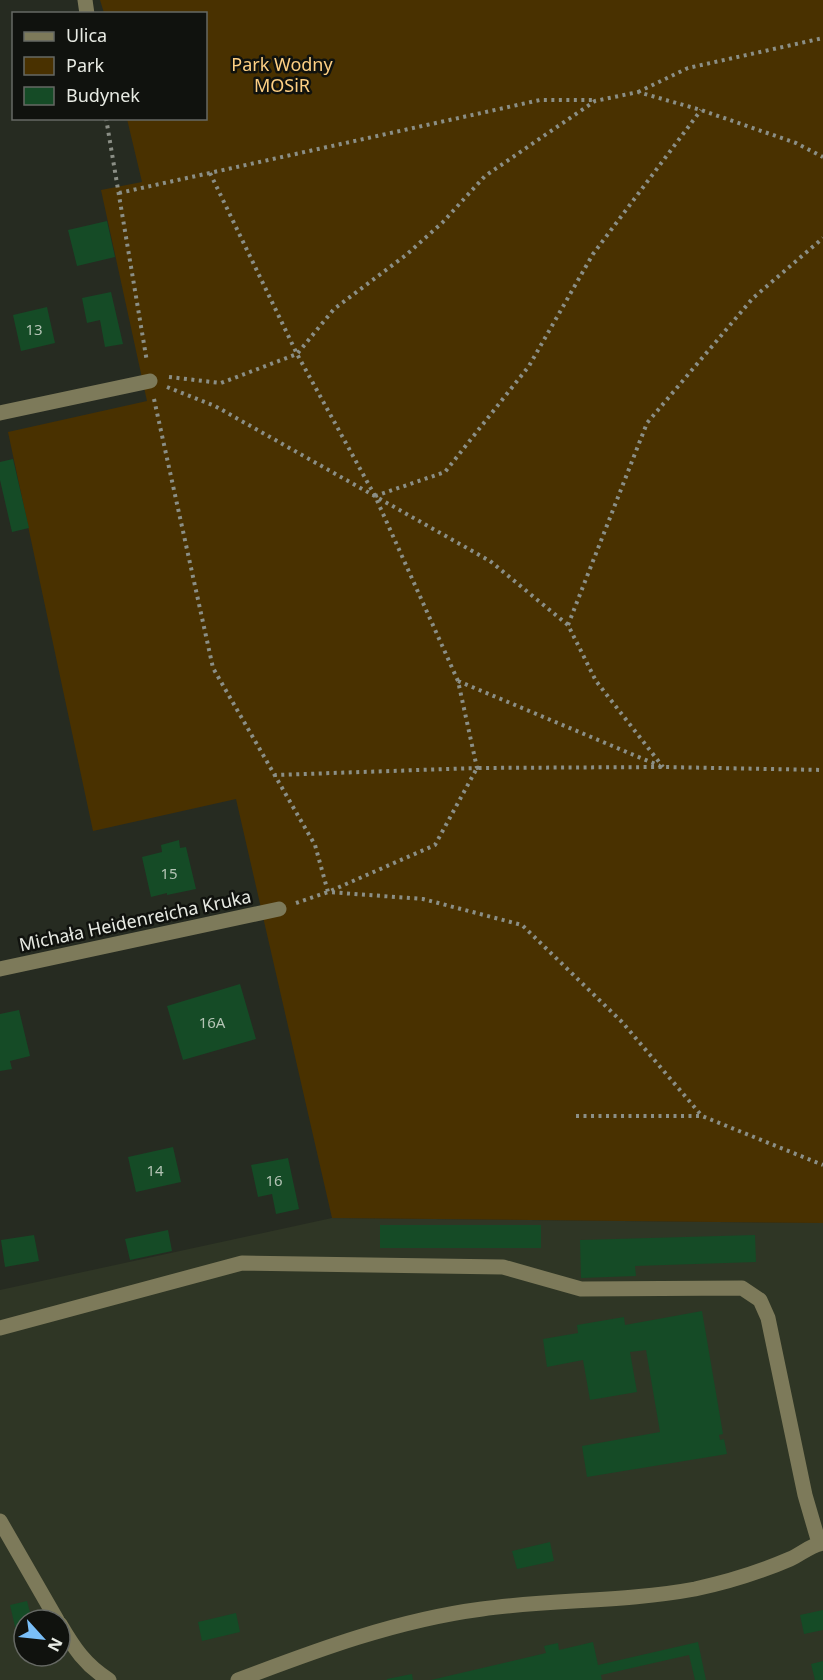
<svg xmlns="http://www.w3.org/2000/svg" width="823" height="1680" font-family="'Noto Sans',sans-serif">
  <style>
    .built { fill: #2f3625; fill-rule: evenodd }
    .green { fill: #493100 }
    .building { fill: #154b26 }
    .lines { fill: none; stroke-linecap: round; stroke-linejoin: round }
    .path { stroke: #8b8f86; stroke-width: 4; stroke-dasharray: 3 4.5; stroke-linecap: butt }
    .minor { stroke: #7d7a5a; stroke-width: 15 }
    .labels { text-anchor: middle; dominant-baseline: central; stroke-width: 5; stroke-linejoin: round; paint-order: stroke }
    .number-label { font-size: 15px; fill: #b3c3b4 }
    .park-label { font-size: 18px; fill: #fdcf83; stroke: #10120e }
    .street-label { font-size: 18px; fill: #e8ebe4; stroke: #10120e }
  </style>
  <rect width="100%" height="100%" fill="#262b21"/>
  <path class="built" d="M332,1218l491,5v457h-823v-390zM24,1620h36v36h-36z"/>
  <path class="green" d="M100,0h723v1223l-491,-5 -96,-419 -143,32 -85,-399 139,-31 -46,-211 41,-8 -15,-63 79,-1v-104l-102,-1z"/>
  <path class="building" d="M107,221l8,36 -38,9 -9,-36z
    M111,292l12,52 -18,3 -5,-27 -13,3 -5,-25z
    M47,307l8,36 -34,8 -8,-36z
    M13,459l16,69 -17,4 -12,-52v-18z
    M179,840l1,8 6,-1 10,42 -29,6v-2l-16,4 -9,-40 20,-5 -1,-7z
    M240,984l16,55 -73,21 -16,-54z
    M19,1010l11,46 -20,5 2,8 -12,2v-57z
    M173,1147l8,35 -45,10 -8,-35z
    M288,1158l11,51 -23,5 -4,-20 -14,3 -7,-32z
    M380,1225h161v23h-161z
    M168,1230l4,21 -42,9 -5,-21z
    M34,1235l5,26 -34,6 -4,-27z
    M755,1235l1,27 -121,4 1,10 -55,2 -1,-38z
    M702,1311l21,123 -4,1 1,5 4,-1 3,15 -140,23 -5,-31 78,-14 -14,-82 -16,2 7,40 -47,8 -7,-40 -36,7 -4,-28 35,-6 -1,-8 47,-8 1,8z
    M550,1542l4,19 -37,8 -5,-18z
    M27,1601l5,19h-8v9l-8,2 -6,-26z
    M823,1610v20l-19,4 -4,-19z
    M236,1613l4,19 -38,9 -4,-19z
    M593,1642l5,23 100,-23 8,38h-11l-6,-25 -88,20 1,5h-171l115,-27 -2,-7 14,-3 1,7z
    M823,1661v19h-8l-4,-16z
    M412,1674l1,6h-26v-1z"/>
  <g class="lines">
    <path class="path" d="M638,92l50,-24 135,-30
      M106,118l41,244
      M210,173l87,181 78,142 83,185 19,87 -202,7
      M119,193l421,-93h54
      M169,377l52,6 76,-29 37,-45 72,-54 36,-32 43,-47 110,-75 43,-9 63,18 95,33 27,14
      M167,387l48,19 275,155 78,64 28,56 67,86
      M154,399l59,269 102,177 13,47 95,7 99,26 100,97 80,94
      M375,496l70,-24 84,-106 64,-112 108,-144
      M568,625l79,-202 106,-125 70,-60
      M458,681l202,85
      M296,903l32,-11 107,-47 42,-77 186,-1 160,3
      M576,1116h126l121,49"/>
    <path class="minor" d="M85,0l2,14
      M0,413l150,-32
      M0,969l279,-60
      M0,1328l242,-65 261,4 78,22 161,-1 18,12 8,18 37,177 14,48
      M0,1521l57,99
      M60,1624c14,24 25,41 49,56
      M238,1680c79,-30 159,-60 244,-71 71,-10 143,-7 213,-20 33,-7 65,-17 95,-30 11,-5 21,-14 33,-16"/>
  </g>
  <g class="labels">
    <g class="number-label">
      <text x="34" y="329">13</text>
      <text x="169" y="873">15</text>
      <text x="212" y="1022">16A</text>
      <text x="155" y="1170">14</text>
      <text x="274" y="1180">16</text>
    </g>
    <g class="park-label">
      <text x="282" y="64">Park Wodny<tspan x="282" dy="21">MOSiR</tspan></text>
    </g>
    <g class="street-label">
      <text transform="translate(135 920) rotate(-12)">Michała Heidenreicha Kruka</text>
    </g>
  </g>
  <rect x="12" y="12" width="195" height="108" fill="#10120e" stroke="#666964" stroke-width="1.5"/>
  <rect x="24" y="32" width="30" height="9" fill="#7d7a5a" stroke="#666964" stroke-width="1.5"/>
  <text x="66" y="42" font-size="18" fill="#e8ebe4">Ulica</text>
  <rect x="24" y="57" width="30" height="18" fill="#493100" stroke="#666964" stroke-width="1.5"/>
  <text x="66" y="72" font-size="18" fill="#e8ebe4">Park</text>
  <rect x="24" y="87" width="30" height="18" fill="#154b26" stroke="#666964" stroke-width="1.5"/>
  <text x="66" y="102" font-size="18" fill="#e8ebe4">Budynek</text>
  <g transform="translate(42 1638) rotate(117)"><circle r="28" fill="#10120e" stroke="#666964" stroke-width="1.5"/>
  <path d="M0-4.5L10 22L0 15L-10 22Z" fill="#7abff8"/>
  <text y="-9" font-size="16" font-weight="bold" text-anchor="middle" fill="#e8ebe4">N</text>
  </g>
</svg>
